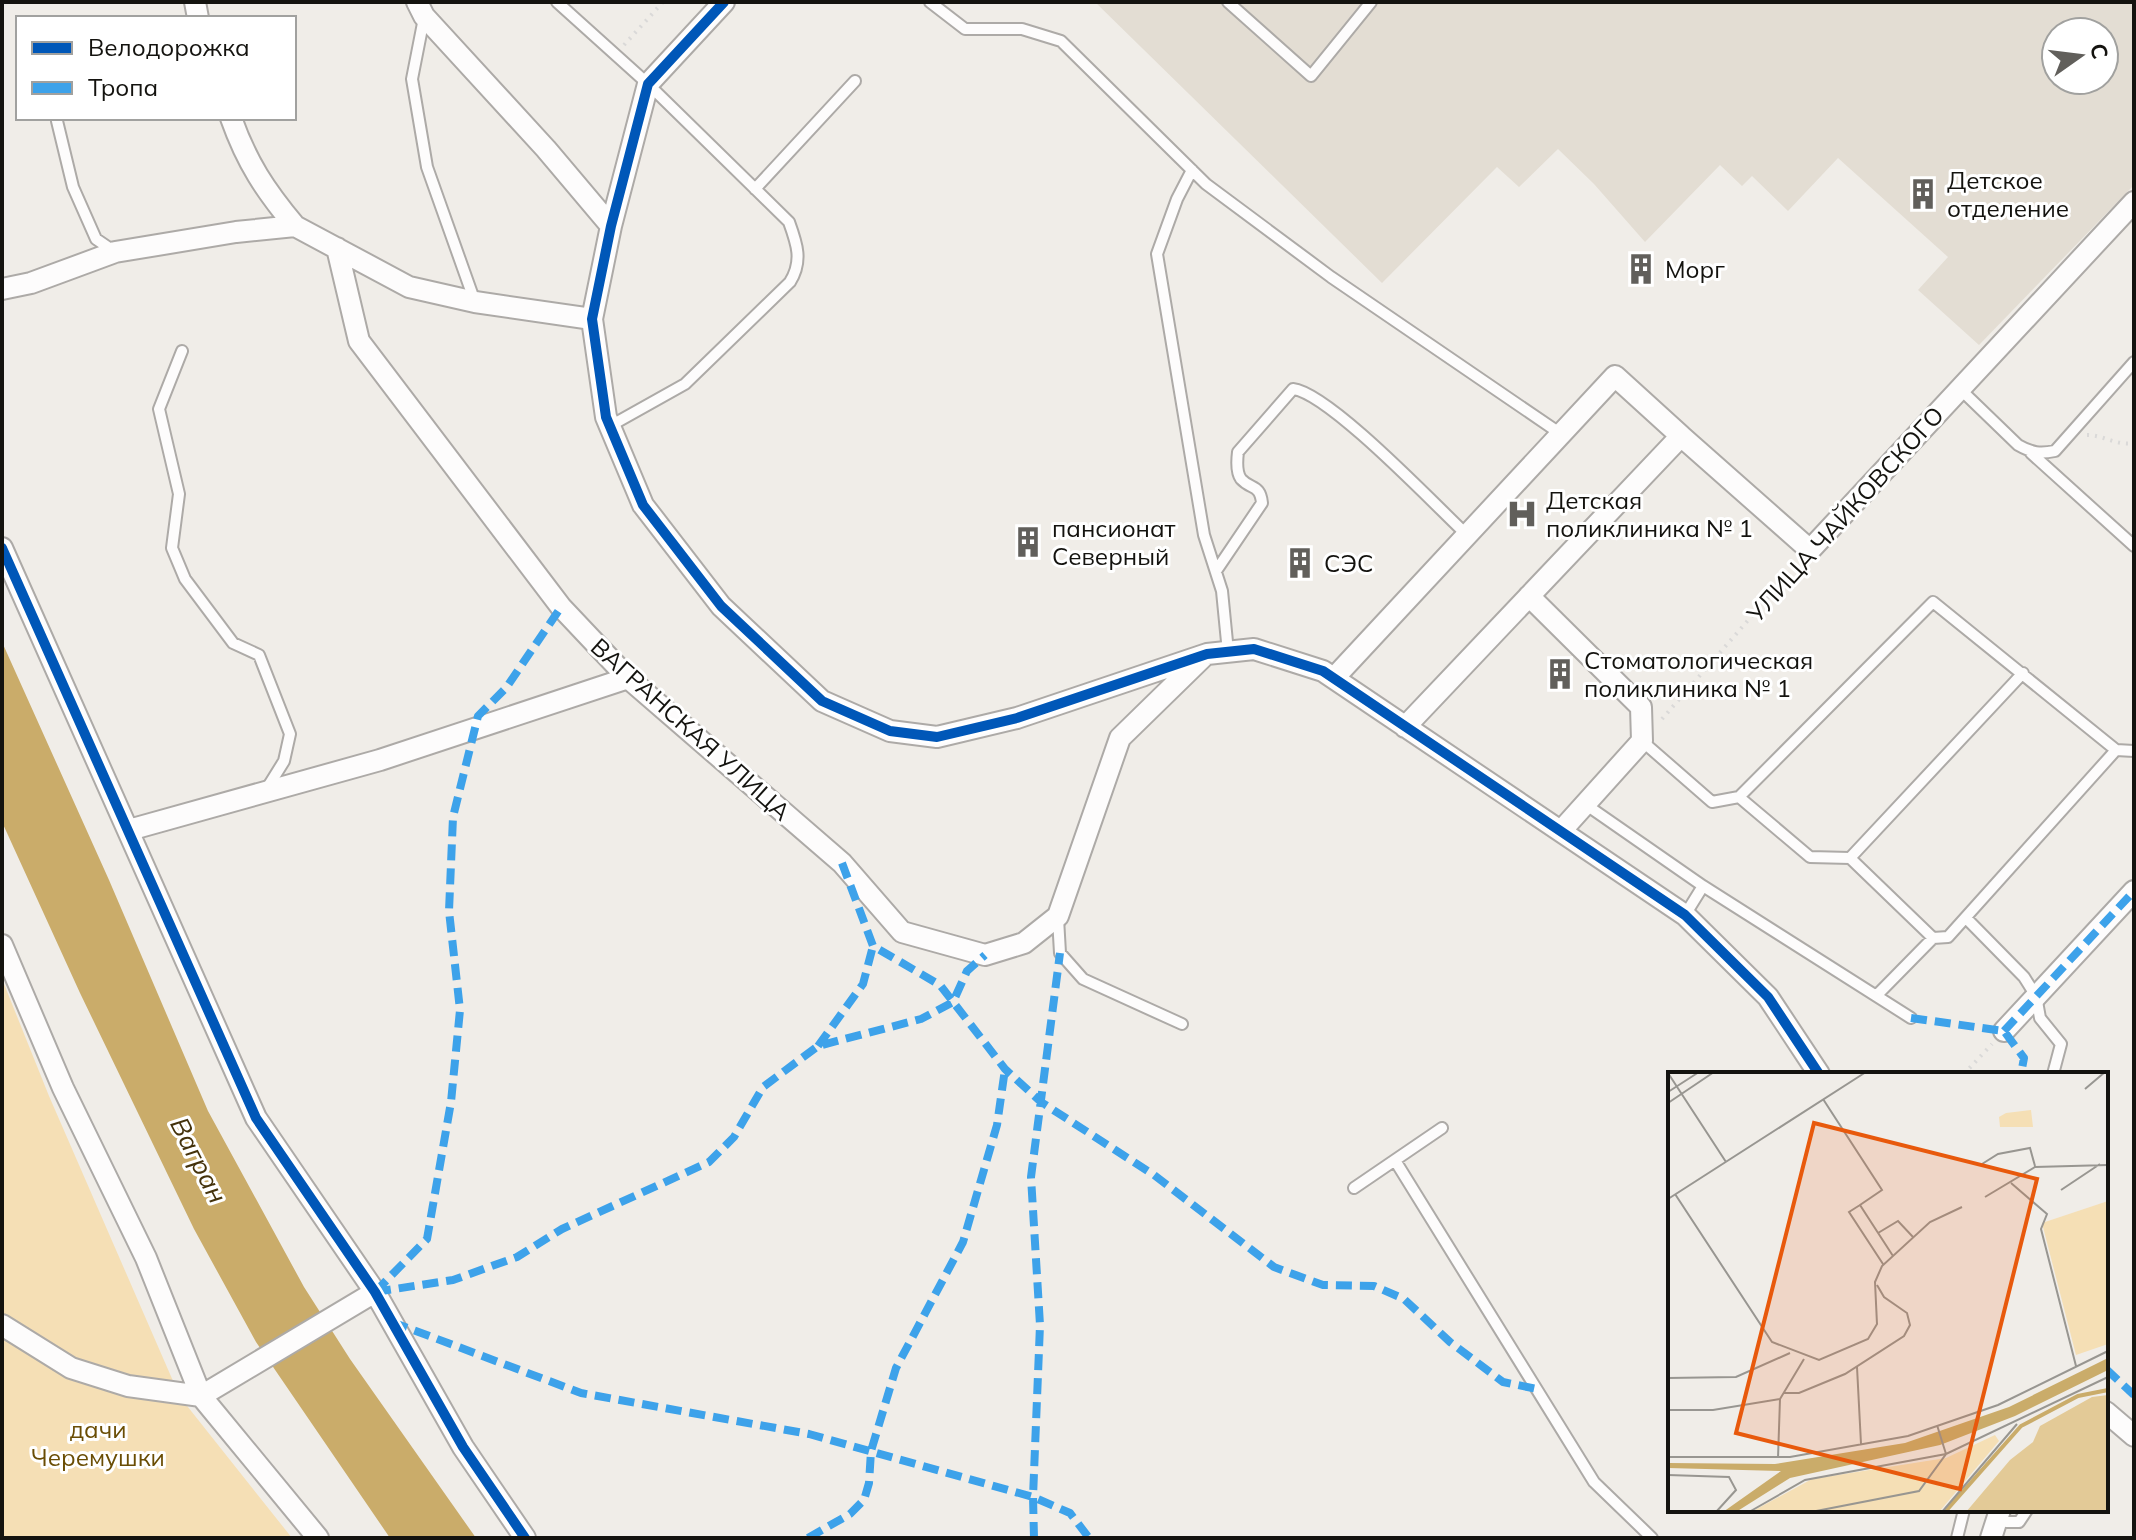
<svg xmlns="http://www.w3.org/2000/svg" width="2136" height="1540" font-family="Mulish,sans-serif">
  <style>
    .built { fill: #e3ddd3; fill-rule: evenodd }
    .green { fill: #f5dfb5 }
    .water { fill: #caac6a }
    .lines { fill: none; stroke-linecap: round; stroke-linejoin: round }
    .lane-casing { stroke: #adaaa7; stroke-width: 14 }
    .street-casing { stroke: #adaaa7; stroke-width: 24 }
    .path { stroke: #dad9d8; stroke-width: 4; stroke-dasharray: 2 6; stroke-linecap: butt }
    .lane { stroke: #fdfcfc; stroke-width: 10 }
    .street { stroke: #fdfcfc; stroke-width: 20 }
    .quiet { stroke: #3da2ea; stroke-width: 8; stroke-dasharray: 16 8; stroke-linecap: butt }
    .cycleway-casing { stroke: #fff; stroke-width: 15 }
    .cycleway { stroke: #0057b8; stroke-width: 10 }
    .labels { text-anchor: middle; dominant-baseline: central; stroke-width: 6; stroke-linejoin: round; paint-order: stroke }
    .poi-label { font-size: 24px; fill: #14130f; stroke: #fff; text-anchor: start }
    .street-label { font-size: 24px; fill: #14130f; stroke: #fff }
    .park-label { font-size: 24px; fill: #6a4d04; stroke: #fff }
    .water-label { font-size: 26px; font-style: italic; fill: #44320b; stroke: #fff }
    .inset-river { fill: none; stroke: #caac6a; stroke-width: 4 }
    .inset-road { fill: none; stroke: #989691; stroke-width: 2 }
    .view { fill: #e8590c; fill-opacity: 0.15; stroke: #e8590c; stroke-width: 4 }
    .inset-edge { fill: none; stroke: #14130f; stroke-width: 4 }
  </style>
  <rect width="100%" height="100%" fill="#f0ede8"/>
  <path class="built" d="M1095,2h1039v183l-155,160 -61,-55 30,-33 -110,-99 -50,53 -36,-35 -10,10 -22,-21 -75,77 -51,-58 -36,-35 -39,38 -22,-20 -115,116zM2056,32h48v48h-48z"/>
  <path class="green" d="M2,979l47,117 131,301 112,141h-290z"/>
  <path class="water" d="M2,642l107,238 99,231 96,176 46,72 126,179h-86l-134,-196 -62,-113 -114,-236 -78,-171z"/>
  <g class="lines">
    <defs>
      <path id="lane" d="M557,2l91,82 141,138c8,22 14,39 1,60l-105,102 -75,42
        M930,2l35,27h57l39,12 145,143 125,93 230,157
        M1228,2l83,74 60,-74
        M424,18l-12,61 15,88 48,135
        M57,121l16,66 23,52 19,13
        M1192,170l-15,29 -20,55 47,281 18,56 6,61
        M755,189l100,-108
        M182,351l-23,58 20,85 -7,54 13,31 48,64 26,12 31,79 -6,27 -18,29
        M1959,388l59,57c14,8 22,9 37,6l79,-89
        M2031,453l103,93
        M1216,571l46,-68c-2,-19 -11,-13 -21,-24 -5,-7 -4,-19 -3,-27l55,-63c36,4 142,116 174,146
        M1642,741l70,61 27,-5 71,60 40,1 83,80
        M1739,797l194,-195 183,148 18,1
        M1585,804l118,82 208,132
        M1850,858l173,-185
        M1685,915l18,-29
        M1058,918l2,35 23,26 99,45
        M1966,918l58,59 12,19 4,22 21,26 -8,30
        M1877,995l56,-57 15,-1 168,-187
        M1396,1162l198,320 58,56
        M1354,1188l88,-60
        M1997,1517l10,5h12l8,-12
        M1957,1538l7,-28"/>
      <path id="street" d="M195,2l3,16
        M417,2l7,14 122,133 65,77
        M724,2l-76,82 -37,142 -19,93 14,98 37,88 78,101 101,95 68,30 47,6 80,-19 190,-64 47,-5 69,22 362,244 83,82 51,77
        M231,118c16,45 34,72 64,108
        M337,248l22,93 202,266 67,71 214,185 60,69 83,23 39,-12 34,-27 62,-178 83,-81
        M2,289l29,-6 84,-31 121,-20 59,-6 114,61 66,15 117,17
        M2,548l254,570 119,174 88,155 62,91
        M1529,596l112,111 1,34 -81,90
        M1334,678l281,-302 66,60
        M1405,727l276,-291 129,114 324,-348
        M129,830l251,-70 248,-82
        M2,945l61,143 83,170 55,138 117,142
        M2004,1031l130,-140
        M2,1325l69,43 57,18 73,10 174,-104
        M2106,1412l28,24
        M1991,1538l9,-28"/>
    </defs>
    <use href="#lane" class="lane-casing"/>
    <use href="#street" class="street-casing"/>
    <path class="path" d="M624,45l39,-43
      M2087,435c17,0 29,11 47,8
      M1662,719l136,-156
      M1964,1074l28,-30"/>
    <use href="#lane" class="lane"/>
    <use href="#street" class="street"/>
    <path class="quiet" d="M842,863l31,83 67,39 65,84 36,33 113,73 120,92 49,18 51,1 30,13 46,43 53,40 34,7
      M1911,1018l93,13 20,27 -3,16
      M2004,1031l130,-140
      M818,1046l45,-62 10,-38
      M375,1292l52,-53 24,-137 9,-92 -11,-99 4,-94 25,-101 28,-28 55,-81
      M375,1292l78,-12 64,-23 45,-28 147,-67 25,-25 29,-50 55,-41 103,-27 32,-17 14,-31 18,-16
      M392,1322l189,71 228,41 224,63 37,16 19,25
      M2106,1369l28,26
      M808,1538l42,-24 14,-14 5,-17 2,-32 25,-83 67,-126 34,-117 8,-56
      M1034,1538l-1,-41 7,-172 -9,-148 29,-224"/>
    <defs>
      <path id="cycleway" d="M724,2l-76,82 -37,142 -19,93 14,98 37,88 78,101 101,95 68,30 47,6 80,-19 190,-64 47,-5 69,22 362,244 83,82 51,77
        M2,548l254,570 119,174 88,155 62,91"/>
    </defs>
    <use href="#cycleway" class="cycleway-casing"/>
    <use href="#cycleway" class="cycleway"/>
  </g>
  <defs>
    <symbol id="building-bare" viewBox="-9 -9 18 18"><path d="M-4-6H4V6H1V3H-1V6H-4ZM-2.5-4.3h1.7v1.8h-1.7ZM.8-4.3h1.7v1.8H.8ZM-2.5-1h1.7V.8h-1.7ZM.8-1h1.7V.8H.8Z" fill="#615f5b" stroke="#fff" stroke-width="2.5" paint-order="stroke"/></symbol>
    <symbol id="hospital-bare" viewBox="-9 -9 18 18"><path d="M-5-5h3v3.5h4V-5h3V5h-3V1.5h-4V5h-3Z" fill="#615f5b" stroke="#fff" stroke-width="2.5" paint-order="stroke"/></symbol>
  </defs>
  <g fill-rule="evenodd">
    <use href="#building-bare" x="1901" y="172" width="44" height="44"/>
    <use href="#building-bare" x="1619" y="247" width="44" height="44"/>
    <use href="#hospital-bare" x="1500" y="492" width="44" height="44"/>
    <use href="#building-bare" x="1006" y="520" width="44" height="44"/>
    <use href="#building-bare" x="1278" y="541" width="44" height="44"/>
    <use href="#building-bare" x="1538" y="652" width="44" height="44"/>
  </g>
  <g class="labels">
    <g class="poi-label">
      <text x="1947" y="180">Детское<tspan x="1947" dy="28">отделение</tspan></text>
      <text x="1665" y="269">Морг</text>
      <text x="1546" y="500">Детская<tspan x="1546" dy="28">поликлиника № 1</tspan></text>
      <text x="1052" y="528">пансионат<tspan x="1052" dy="28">Северный</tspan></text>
      <text x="1324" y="563">СЭС</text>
      <text x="1584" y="660">Стоматологическая<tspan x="1584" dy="28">поликлиника № 1</tspan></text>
    </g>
    <g class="street-label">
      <text transform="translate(1845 514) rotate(-48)">УЛИЦА ЧАЙКОВСКОГО</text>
      <text transform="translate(691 729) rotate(42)">ВАГРАНСКАЯ УЛИЦА</text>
    </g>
    <g class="park-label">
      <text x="98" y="1429">дачи<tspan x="98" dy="28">Черемушки</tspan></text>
    </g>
    <g class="water-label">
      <text transform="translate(199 1160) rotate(63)">Вагран</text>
    </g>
  </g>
  <g transform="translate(1668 1072)">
    <rect width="440" height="440" fill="#f0ede8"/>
    <path d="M363,38l2,17h-33l-1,-10 7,-4zM440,129v143l-32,11 -34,-132zM327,363l4,6 -60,71h-188l61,-33 134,-21z" fill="#f5dfb5"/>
    <path d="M440,323v117h-142l44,-52 23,-18 7,-16 52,-29z" fill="#e3ca97"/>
    <path d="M440,286v12l-93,46 -75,29 -150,33 -54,34h-13l58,-41 -113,-3v-5l107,1 130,-21 104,-36z" fill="#caac6a"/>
    <path class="inset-river" d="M277,440l76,-86 57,-30 30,-6"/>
    <path class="inset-road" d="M0,1l58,89M417,17l20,-17M0,20l31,-20M155,27l59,91 -22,15 33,51M0,31l46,-31M314,92l16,-10 32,-6 5,18M343,111l36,31 -6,15 35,137M393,118l39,-26M7,122l97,148 47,18 49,-21 9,-15 -2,-42 7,-16 48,-44 32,-15M317,125l50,-30 73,-2M0,127l198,-127M192,133l-11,7 34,52M210,161l20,-12 15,16M189,295l4,77M0,306l68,-1 54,-24M116,321h15l46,-19 59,-38 6,-11 -3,-12 -23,-16 -7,-12M0,338h45l67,-11M0,385h122l118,-21 90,-31 110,-54M110,386l2,-59 24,-40M0,403l61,2 7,13 -20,22M81,440l56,-32 141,-26 162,-77M143,440l108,-21 27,-37 -9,-29M274,440l75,-88"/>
    <path class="view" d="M146,51l223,56 -77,310 -224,-56z"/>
    <rect width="440" height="440" class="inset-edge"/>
  </g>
  <rect width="2136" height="1540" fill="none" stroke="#14130f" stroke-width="8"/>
  <rect x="16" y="16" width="280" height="104" fill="#ffffff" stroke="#a1a19f" stroke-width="2"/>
  <rect x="32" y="42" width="40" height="12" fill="#0057b8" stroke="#a1a19f" stroke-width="2"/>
  <text x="88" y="56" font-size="24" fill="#14130f">Велодорожка</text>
  <rect x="32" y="82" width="40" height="12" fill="#3da2ea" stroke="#a1a19f" stroke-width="2"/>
  <text x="88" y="96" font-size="24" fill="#14130f">Тропа</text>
  <g transform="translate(2080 56) rotate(76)"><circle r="38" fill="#ffffff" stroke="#a1a19f" stroke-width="2"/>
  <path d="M0-6L14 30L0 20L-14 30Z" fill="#615f5b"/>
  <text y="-12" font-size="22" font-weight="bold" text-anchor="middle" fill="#14130f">С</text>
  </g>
</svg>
